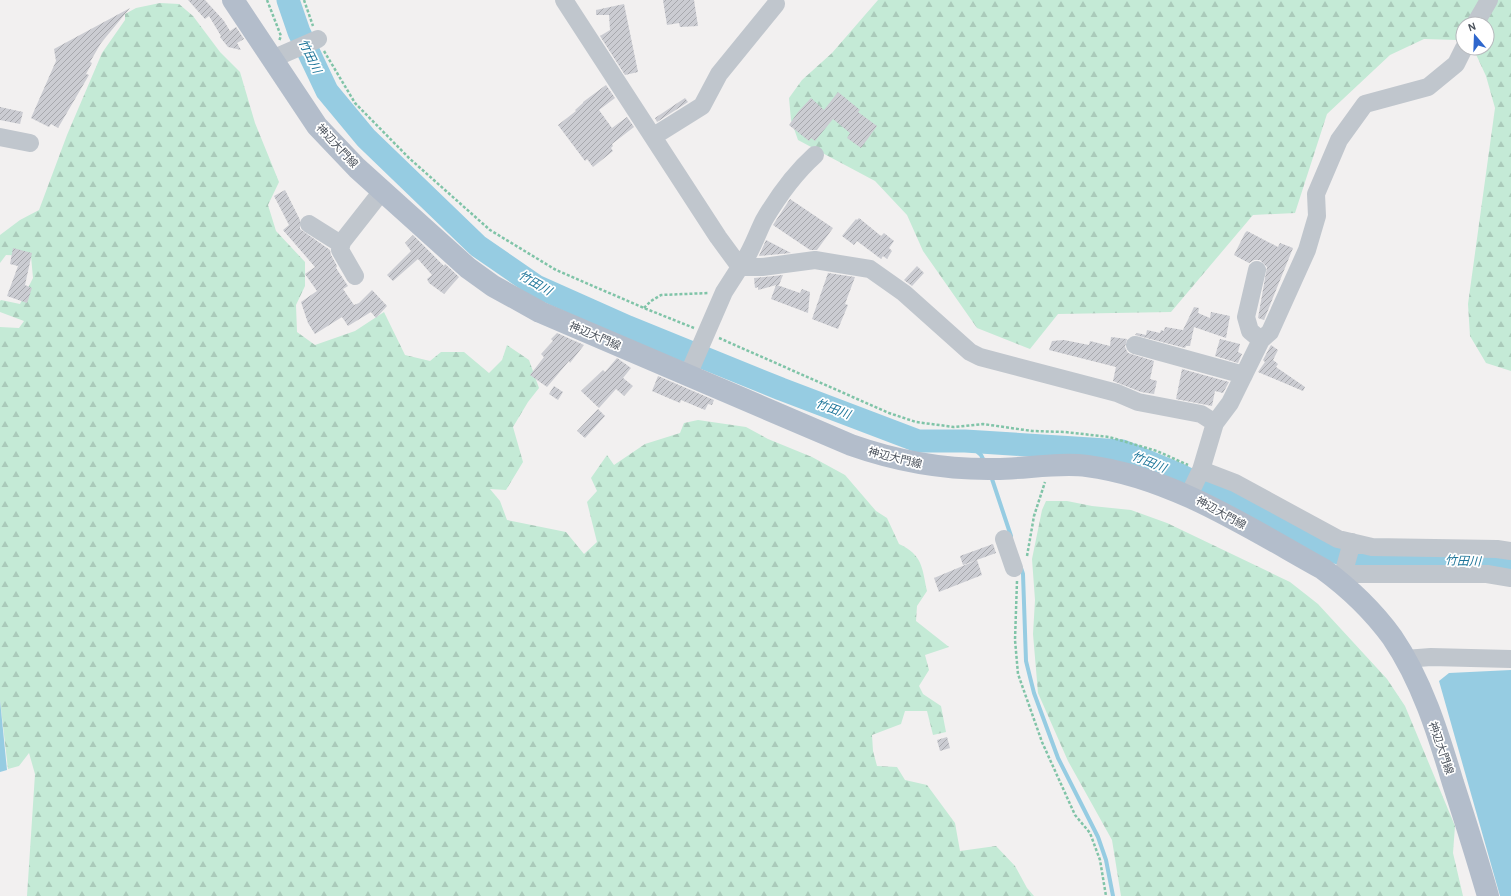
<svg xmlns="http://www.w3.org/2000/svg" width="1511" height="896" font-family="'Alegreya Sans','Noto Sans JP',sans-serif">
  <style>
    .forest { fill: url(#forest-firs) }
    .water { fill: #96cce2 }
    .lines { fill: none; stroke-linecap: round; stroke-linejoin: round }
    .stream { stroke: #96cce2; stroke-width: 4 }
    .river { stroke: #96cce2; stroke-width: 23 }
    .building { fill: url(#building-hatch) }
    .path { stroke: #80c4a8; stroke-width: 2.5; stroke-dasharray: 3 2; stroke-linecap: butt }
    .minor { stroke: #c0c6cd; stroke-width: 18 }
    .major { stroke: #b3bdcb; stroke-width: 22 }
    .labels { text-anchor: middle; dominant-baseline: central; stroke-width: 3.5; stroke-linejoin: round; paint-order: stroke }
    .street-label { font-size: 11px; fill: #4a515b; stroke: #fff }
    .water-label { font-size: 12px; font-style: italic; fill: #1e769a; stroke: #fff }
  </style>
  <defs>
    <pattern id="forest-firs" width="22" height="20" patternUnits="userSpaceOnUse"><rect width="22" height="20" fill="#c4ead6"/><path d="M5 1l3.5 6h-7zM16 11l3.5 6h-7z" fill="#aacaba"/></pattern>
    <pattern id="building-hatch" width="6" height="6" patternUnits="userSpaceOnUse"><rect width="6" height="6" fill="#cbccd2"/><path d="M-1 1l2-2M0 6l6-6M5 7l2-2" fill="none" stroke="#a7a8ad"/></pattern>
  </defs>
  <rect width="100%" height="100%" fill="#f2f0f0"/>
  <path class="forest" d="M878,0h633v371l-25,-8 -16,-27 -2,-32 27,-196 -9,-32 -13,-28h14v-24h-24v19l-6,-3 -33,-1 -34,16 -63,59 -32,99 -42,2 -82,97 -113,2 -28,35 -53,-21 -54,-77 -16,-36 -32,-34 -77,-41 -7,-20 -2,-22 13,-18 30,-27z
    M160,3l19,1 14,12 27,36 20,20 15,51 24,59 -11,23 8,26 29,31v24l-9,19 1,27 18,13 40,-14 29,-19 21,43 25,6 11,-9h23l25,21 13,-13 5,-15 22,15 10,28 -11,14 -15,25 10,35 -17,28 -16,-1 10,12 7,19 59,12 18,22 13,-12 -10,-40 10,-11 -6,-13 16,-23 7,10 31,-21 35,-11 4,-10 14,-3 48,7 22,12 44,18 33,18 31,36 11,7 12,26c24,11 23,24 28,47l-10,15 -1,15 33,26 -24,8 4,15 -10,16 4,8 18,12 5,26 -13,3 -6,-24h-22l-4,13 -29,11 1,16 4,15 20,1 8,13 22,5 28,38 5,28 36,-5 19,20 12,22 7,8h-1007l8,-122 -6,-21 -10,13 -11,3 -8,-69v-373l19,1 5,-7 -24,-9v-11l1,-1 19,4 13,-26 -2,-22 -25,-1 -6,8v-28l20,-15 19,-10 28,-75 35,-82 23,-33v-6l11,-6z
    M1046,501h21l25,5 39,4 36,13 123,59 28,22 69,75 18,27 50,120 -2,27 10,43h-342l-9,-56 -44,-79 -30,-68 -5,-59 2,-34 -3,-41 10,-49z"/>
  <path class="water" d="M1511,670v226h-11l-61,-215 10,-8z
    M0,700l7,70 -7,2z"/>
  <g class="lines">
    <path class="stream" d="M965,441l16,14 4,8
      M991,476l20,60
      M1021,568l2,6 3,87 8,32 24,65 40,79 8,23 7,36"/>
    <path class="river" d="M288,0l11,32 28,59 39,47 112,108 58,40 92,41 153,62 137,52h47l157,10 58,24 152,76 30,9h112l37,5"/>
  </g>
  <path class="building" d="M188,0h17l19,21 6,10 6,-4 8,12 -7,4 4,7 -13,-3 -8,-10 1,-1 -12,-20 -4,3z
    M663,0h31l4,26 -18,1 -1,-4 -12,2z
    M624,4l14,68 -13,3 -25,-39 10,-6 -1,-15h-13v-5z
    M130,8l-29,35 -11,19 2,1 -6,11 3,1 -31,53 -7,-4 -2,3 -18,-9 25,-57 -2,-12z
    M606,85l9,13 -16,12 13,18 15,-11 7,10 -22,17 1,2 -2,2 2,3 -20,16 -6,-8 -2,2 -27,-36 18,-14 -1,-1 8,-7v-1z
    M838,92l22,18 -2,2 19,14 -16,22 -14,-10 3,-5 -17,-14 -18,22 -4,-3 -2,3 -20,-16 9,-13 13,-14 13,12z
    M685,98l3,4 -31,20 -2,-4z
    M0,107l23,5 -3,12 -20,-4z
    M285,190l15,30v9l30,21 1,5 6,11 -1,2 12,18 -5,3 11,16 5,-2 13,-13 15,16 -11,12 -5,-6 -23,14 -6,-9 -27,17 -7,-11 -7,-21 16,-11 -12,-17 10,-7 -32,-37 6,-5 -15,-29z
    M790,199l43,29 -16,22h-7l-37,-25z
    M859,218l22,18 3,-3 10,8 -5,7 3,3 -5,8 -4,-3 -2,3 -24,-18 -3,4 -12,-9 14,-17 1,1z
    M1247,231l31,16 2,-4 13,5 -29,72 -6,-2 9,-51 -7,-7h-6l-5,3 -15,-8 11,-22z
    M413,235l31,31 1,-2 14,13 -15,17 -15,-11 -2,-4 5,-4 -14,-16 -25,22 -6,-6 24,-24 -6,-8z
    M766,240l25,13 -32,3z
    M13,248l19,5 -7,32 7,3 -5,15 -20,-7 11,-30 -8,-2z
    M917,266l7,7 -12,13 -8,-6z
    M828,273l27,4 -10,27 3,1 -10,24 -26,-10z
    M783,275l-4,10h-2l23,8 2,-4 8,3 -2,21 -37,-14 5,-14 -18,5v-3l-3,1 -1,-10z
    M1194,307l5,1 -1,5 12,5 1,-6 19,4 -4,22 -32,-11 -4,19h-4l-1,2 -50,-13 2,-2 9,2 1,-5 13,3 1,-3 3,1 1,-4 18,3z
    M557,333l27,12 -14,18 -1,-2 -22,26 -17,-12 14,-18 -3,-3 12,-13 -2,-2z
    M1111,337l16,2 -2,8 3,6 26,8 -4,18 7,2 -3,13 -13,-2 -28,-11 3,-14 -67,-17 3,-9 12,-1 25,5 1,-4 20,5z
    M1220,339l20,5 -2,8 4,2 -4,9 -23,-7z
    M1271,345l7,5 -5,10 5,4 -2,3 29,20 -2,4 -45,-19 7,-10 -2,-2z
    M617,358l14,10 -8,10 10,8 -9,10 -8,-7 -17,19 -18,-17 22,-21 2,2z
    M1182,369l47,13 -6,11 -8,-2 -3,15 -36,-7z
    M658,376l56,24 -2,5 -4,-1 -3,6 -24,-10 -1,3 -28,-12z
    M554,386l9,6 -5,8 -9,-6z
    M598,409l7,7 -20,22 -8,-7z
    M993,544l3,9 -33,12 -3,-9z
    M977,560l5,15 -43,17 -5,-14z
    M947,737l3,11 -10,3 -3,-11z"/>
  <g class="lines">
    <path class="path" d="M267,0l14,36 -2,5
      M304,0l9,26
      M324,51l31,52 54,55 81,72 66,40 88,38 50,20
      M644,308l7,-7 10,-6 48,-2
      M719,338l170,75 27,9 38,5 29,-3 49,7 33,1 44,5 48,14 31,14
      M1027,556l7,-40 11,-34
      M1017,581l-2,59 3,34 24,68 33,73 15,18 10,27 6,36"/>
    <path class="minor" d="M564,0l154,237 22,30 -16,25 -36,83
      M1475,24l14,-24
      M272,59l46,-20
      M654,136l48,-30 17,-32 57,-70
      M0,137l30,6
      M309,224l27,17 6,1
      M740,267h22l53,-7 55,9 34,24 66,59 10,5 137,36 21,9 63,12 14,9
      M740,267c11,-14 16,-31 24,-47 13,-22 32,-48 51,-65
      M1257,270l-11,47 4,14 11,9
      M355,276l-15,-26 2,-8 40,-51
      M1135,345l109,30
      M1201,470l34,13 103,56 34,8 125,2 14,2
      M1189,495l12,-25 14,-47 15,-20 31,-63 9,-8 37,-82 10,-34 -1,-22 23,-54 26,-36 63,-17 28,-23 8,-16
      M1004,539l10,29
      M1344,576l10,-2h133l24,4
      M1341,582l11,-40
      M1405,659l26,-2 80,2"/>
    <path class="major" d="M233,0l84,126 40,42 111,100 25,18 47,26 311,133c48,17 94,25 145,24 28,0 64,-7 91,-3 85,11 162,62 236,103 26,19 50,42 69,68 30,44 46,96 61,146 12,37 24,75 35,113"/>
  </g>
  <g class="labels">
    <g class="street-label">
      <text transform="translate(337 146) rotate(47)">神辺大門線</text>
      <text transform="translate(595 336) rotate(23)">神辺大門線</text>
      <text transform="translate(895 458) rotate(14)">神辺大門線</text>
      <text transform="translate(1221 513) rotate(29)">神辺大門線</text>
      <text transform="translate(1441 748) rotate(71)">神辺大門線</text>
    </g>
    <g class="water-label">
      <text transform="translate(310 56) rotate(64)">竹田川</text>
      <text transform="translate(535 283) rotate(30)">竹田川</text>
      <text transform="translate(833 409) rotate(20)">竹田川</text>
      <text transform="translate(1149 462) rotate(22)">竹田川</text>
      <text transform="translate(1463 561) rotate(2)">竹田川</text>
    </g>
  </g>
  <g transform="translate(1475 36) rotate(341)"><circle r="19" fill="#ffffff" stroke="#b7b9bd"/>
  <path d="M0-3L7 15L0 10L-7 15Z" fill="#2f67cd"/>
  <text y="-6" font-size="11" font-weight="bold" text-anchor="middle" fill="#4a515b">N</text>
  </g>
</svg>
